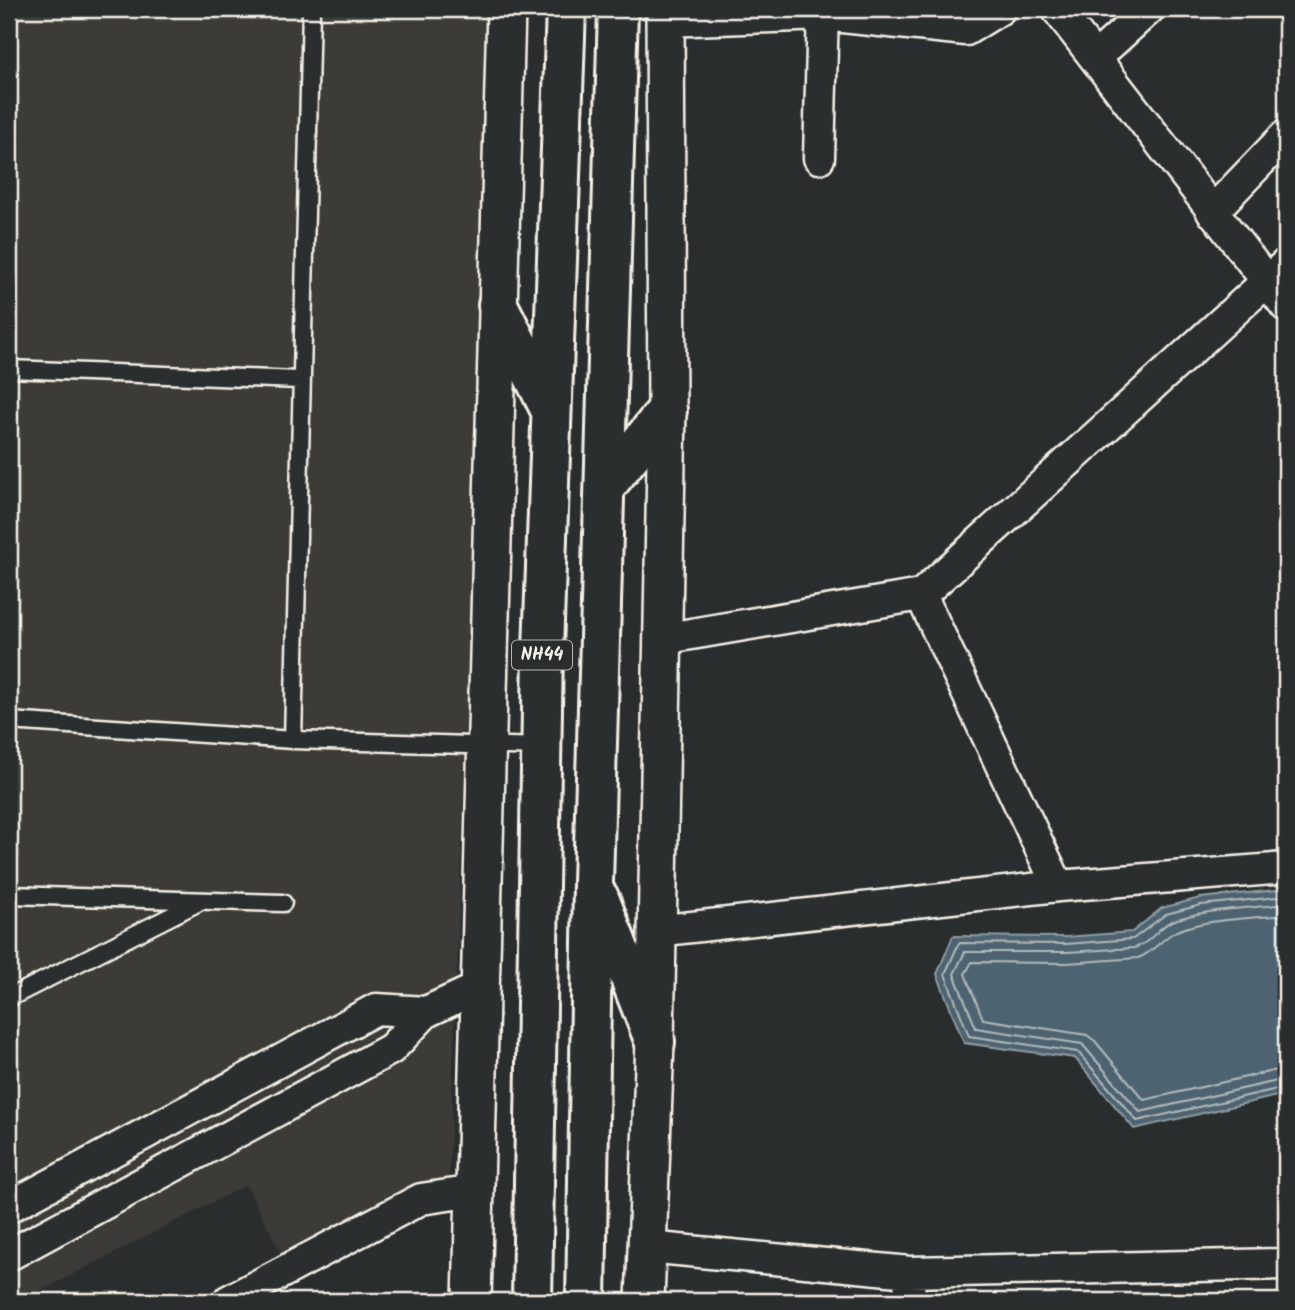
<svg xmlns="http://www.w3.org/2000/svg" width="1295" height="1310" font-family="Kalam,sans-serif">
  <style>
    .built { fill: #3d3a38 }
    .water { fill: #4e6472; stroke: #909ca1; stroke-width: 2 }
    .lines { fill: none; stroke-linecap: round; stroke-linejoin: round }
    .shore { stroke: #b2b9b9; stroke-width: 2 }
    .service-casing { stroke: #f4f1e8; stroke-width: 21 }
    .minor-casing { stroke: #f4f1e8; stroke-width: 35 }
    .tertiary-casing { stroke: #f4f1e8; stroke-width: 42 }
    .trunk-casing { stroke: #f4f1e8; stroke-width: 44 }
    .service { stroke: #2a2d2e; stroke-width: 16 }
    .minor { stroke: #2a2d2e; stroke-width: 30 }
    .tertiary { stroke: #2a2d2e; stroke-width: 37 }
    .trunk { stroke: #2a2d2e; stroke-width: 38 }
    .labels { text-anchor: middle; dominant-baseline: central; stroke-width: 7; stroke-linejoin: round; paint-order: stroke }
    .shield { fill: #2a2d2e; stroke: #b7b6b0; stroke-width: 2 }
    .shield-label { font-size: 18px; font-weight: bold; fill: #f4f1e8 }
  </style>
  <rect width="100%" height="100%" fill="#2a2d2e"/>
  <filter id="ink" filterUnits="userSpaceOnUse"><feTurbulence type="fractalNoise" baseFrequency=".0143" numOctaves="2"/><feDisplacementMap in="SourceGraphic" scale="14" xChannelSelector="R" yChannelSelector="G"/><feConvolveMatrix kernelMatrix="1 2 1 2 8 2 1 2 1" color-interpolation-filters="sRGB"/></filter>
  <g filter="url(#ink)">
    <path class="built" d="M9,9h484l-45,1195 -167,49 -35,-68 -225,116h-12z"/>
    <path class="water" d="M1286,889v205l-152,35 -59,-71 -111,-15 -27,-69 16,-38 113,1 66,-5 30,-24 38,-10z"/>
    <g class="lines">
      <path class="shore" d="M1286,896l-85,9 -35,9 -33,25 -67,5 -107,-1 -14,31 24,62 109,16 59,69 149,-34
        M1286,904c-32,4 -87,5 -116,18 -13,7 -21,22 -36,26l-67,4h-102l-11,22 22,54 106,16 58,68 146,-33
        M1286,915c-29,3 -88,4 -113,18 -12,7 -21,20 -35,25l-71,5 -95,-1 -7,12 18,45 104,16 8,6 49,59 142,-32"/>
      <defs>
        <path id="service" d="M9,369l291,11
          M9,721l284,19 247,7
          M293,740l18,-731
          M9,895l274,8
          M9,998l188,-95"/>
        <path id="minor" d="M1057,9l229,297
          M665,21l158,-6 143,15 34,-21
          M1095,58l54,-49
          M819,158l4,-149
          M1212,212l74,-77
          M921,595l137,291
          M662,639l259,-44 365,-331
          M656,931l402,-45 228,-18
          M9,1207l367,-198 50,3
          M647,1247l263,25 376,-8
          M9,1255l382,-206 35,-37 54,-25
          M228,1301l193,-102 54,-8
          M909,1301l1,-29"/>
        <path id="tertiary" d="M472,1301l34,-1292
          M645,1301l10,-259 12,-632 -2,-401"/>
        <path id="trunk" d="M498,305l52,104
          M605,487l62,-77
          M599,898l56,144
          M532,1301l11,-651 23,-641
          M586,1301l7,-418 25,-874"/>
      </defs>
      <use href="#service" class="service-casing"/>
      <use href="#minor" class="minor-casing"/>
      <use href="#tertiary" class="tertiary-casing"/>
      <use href="#trunk" class="trunk-casing"/>
      <use href="#service" class="service"/>
      <use href="#minor" class="minor"/>
      <use href="#tertiary" class="tertiary"/>
      <use href="#trunk" class="trunk"/>
    </g>
  </g>
  <g class="labels">
    <rect class="shield" x="512" y="640.5" width="60" height="29" rx="5"/>
    <g class="shield-label">
      <text x="542" y="655">NH44</text>
    </g>
  </g>
  <rect width="1295" height="1310" fill="none" stroke="#2a2d2e" stroke-width="35"/>
  <rect x="18" y="18" width="1260" height="1275" fill="none" stroke="#f4f1e8" stroke-width="2.5" filter="url(#ink)"/>
</svg>
